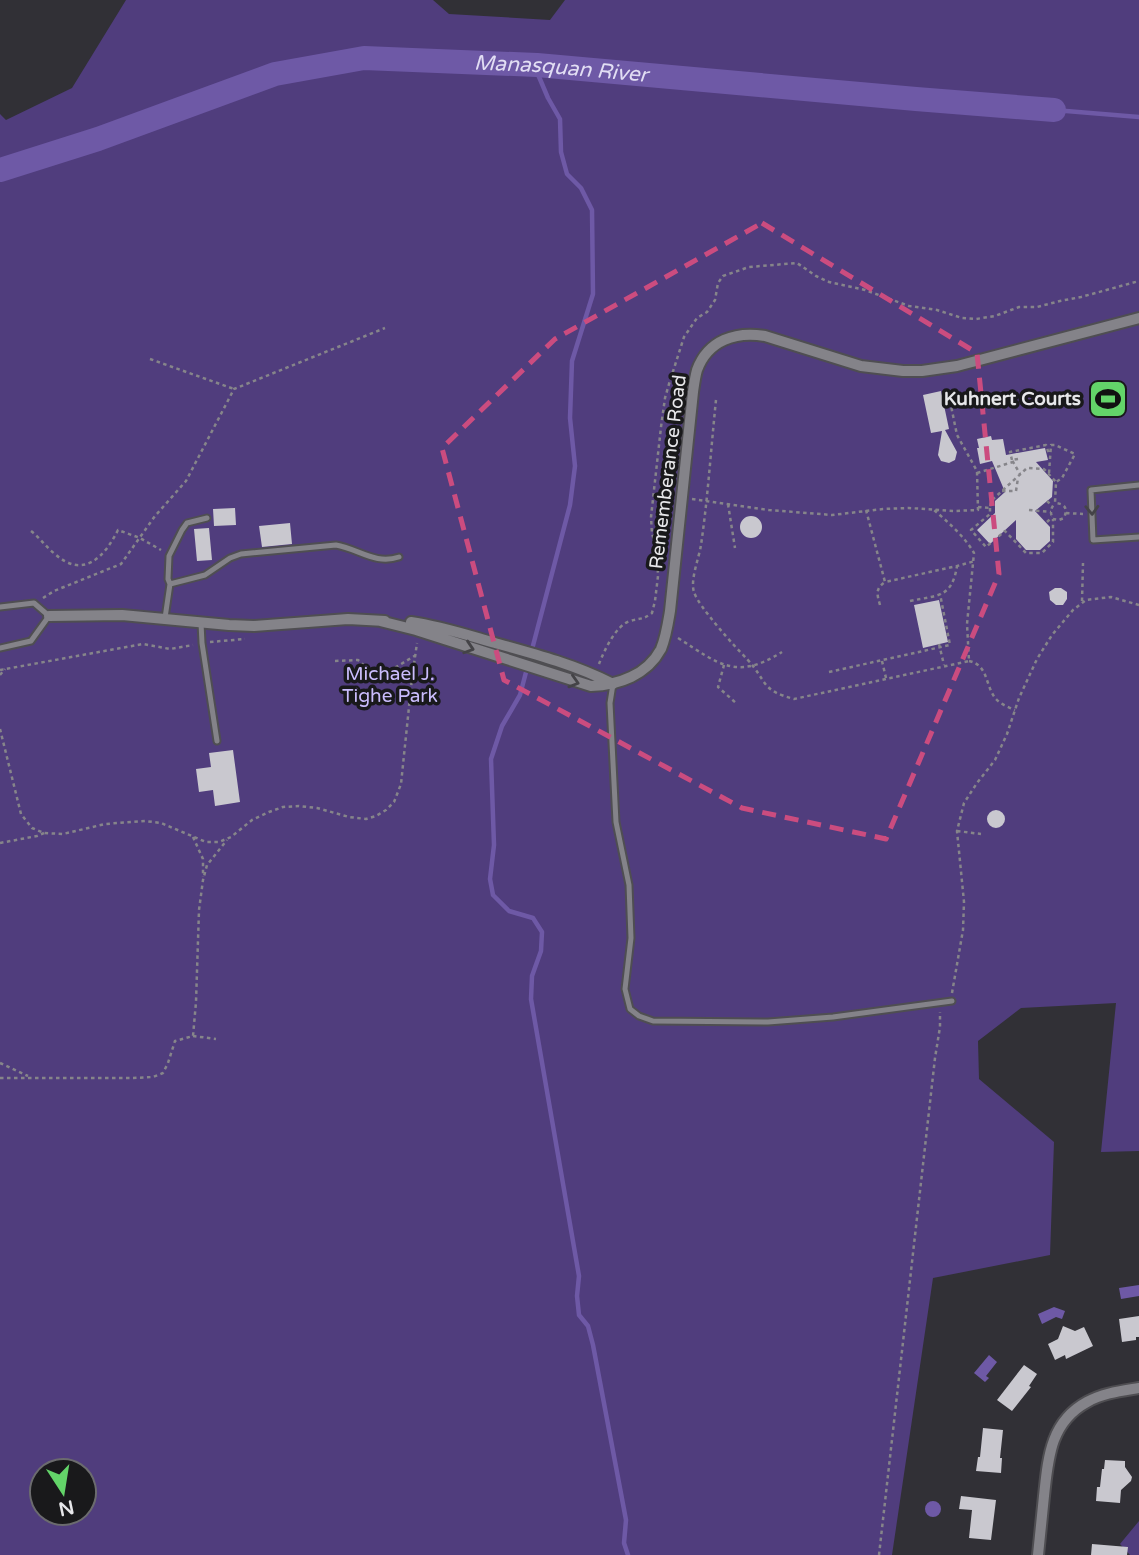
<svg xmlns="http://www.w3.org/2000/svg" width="1139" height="1555" font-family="'Varela Round',sans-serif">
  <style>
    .green { fill: #503d7d; fill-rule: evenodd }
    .water { fill: #6e59a6 }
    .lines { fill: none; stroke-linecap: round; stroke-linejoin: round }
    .stream { stroke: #6e59a6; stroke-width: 4.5 }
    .river { stroke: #6e59a6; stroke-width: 24 }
    .building { fill: #c9c8cf }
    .lane-casing { stroke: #4f4e52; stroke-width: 9 }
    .street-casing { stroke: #4f4e52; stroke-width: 14 }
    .path { stroke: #86858a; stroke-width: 2.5; stroke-dasharray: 3.5 3.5; stroke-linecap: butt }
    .lane { stroke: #848389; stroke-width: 5 }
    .street { stroke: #848389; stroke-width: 10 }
    .oneway { stroke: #444347 }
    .marked { fill: none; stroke: #cb4c7f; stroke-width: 5; stroke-dasharray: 14 9; stroke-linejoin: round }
    .labels { text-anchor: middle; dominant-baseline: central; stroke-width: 7; stroke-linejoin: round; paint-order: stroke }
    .poi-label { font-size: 19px; font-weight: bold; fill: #e7e7ea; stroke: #19191b; text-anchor: end }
    .street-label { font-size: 19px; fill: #e7e7ea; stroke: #19191b }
    .park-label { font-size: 19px; fill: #cabcfc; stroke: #19191b }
    .water-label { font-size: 21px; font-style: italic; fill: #e2def4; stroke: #19191b }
  </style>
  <rect width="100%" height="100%" fill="#313036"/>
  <path class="green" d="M126,0h307l16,14 101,6 15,-20h574v1151l-38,1 15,-149 -95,5 -43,33 1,38 75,63 -4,113 -117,23 -41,277h-892v-1441l6,6 66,-32zM42,1471h42v42h-42z
    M1139,1521v34h-9l-10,-11z"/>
  <path class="water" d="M1139,1285v11l-18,3 -2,-11z
    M1054,1307l11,4 -3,8 -6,-2 -14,7 -4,-10z
    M989,1355l8,7 -11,14 3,2 -4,4 -11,-9z
    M925 1509a8 8 0 1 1 16 0a8 8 0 1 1-16 0Z"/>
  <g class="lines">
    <path class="stream" d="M534,65l14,33 12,21 1,33 6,22 14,14 11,22 1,84 -21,67 -2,57 5,48 -5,39 -50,190 -18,31 -11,33 3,86 -4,34 3,16 16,16 24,7 9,14 -1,19 -9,25 -1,23 48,277 -2,20 2,19 9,11 5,19 33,175 -2,23 4,12
      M1054,110l85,7"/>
    <path class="river" id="s1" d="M0,170l98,-31 177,-65 89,-16 173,7 379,34 138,11"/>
  </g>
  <path class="building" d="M941,391l8,38 -4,1 12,22 -2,8 -6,3 -8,-2 -3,-6 4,-24 -11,2 -8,-38z
    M991,436l1,4 11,-1 3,16 39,-7 3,12 -12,2 17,19 -1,16 -17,14 15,16v14l-10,9h-14l-10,-11v-19l-26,24 -13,-14 18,-17v-12l10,-9 -13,-31 -12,3 -3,-16h2l-2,-9z
    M235,508l1,17 -22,1 -1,-17z
    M740 527a11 11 0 1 1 22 0a11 11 0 1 1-22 0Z
    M290,523l2,21 -30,3 -3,-21z
    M209,528l3,32 -15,1 -3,-32z
    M1055,588h6l6,4v7l-4,6h-7l-6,-5 -1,-8z
    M939,600l9,42 -25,6 -9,-43z
    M233,750l7,52 -25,4 -2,-16 -14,2 -3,-23 15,-2 -2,-14z
    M987 819a9 9 0 1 1 18 0a9 9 0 1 1-18 0Z
    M1139,1316v21h-3v3l-14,2 -3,-23z
    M1063,1326l12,5 9,-4 9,19 -27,13 -1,-4 -10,5 -7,-16 10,-5z
    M1024,1365l13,9 -8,12 2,1 -19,24 -15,-11z
    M983,1428l20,2 -3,28h2l-1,15 -25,-2 2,-14h2z
    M1105,1460l20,1v6l7,10 -1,4 -10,9 -1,13 -24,-2 1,-14h3l2,-18h2z
    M961,1496l35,4 -5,40 -22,-2 3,-28 -13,-1z
    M1092,1544l36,3 -1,8h-36z"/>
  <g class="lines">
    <defs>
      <path id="lane" d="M1139,485l-48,5 2,50 46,-3
        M170,584l-2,-5 1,-23 13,-26 5,-7 20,-5
        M0,607l34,-4 15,13 -18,25 -31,7
        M165,618l5,-34 35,-9 25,-17 11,-4 95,-9c23,4 39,20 63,12
        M201,623l1,20 15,98
        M613,684l-3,19 6,119 13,63 2,53 -6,51 5,20 9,7 14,5 115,1 65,-5 119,-16"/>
      <path id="street" d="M49,616l73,-1 107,10 25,1 94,-7 37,2
        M380,621l36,9 175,56c28,-1 56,-11 70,-37 5,-12 7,-26 9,-38l23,-219c1,-7 2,-15 4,-22 11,-30 39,-39 68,-34l96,30 42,5h19l35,-5 182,-48
        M411,622c29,4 56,13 84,21 40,11 81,22 118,41
        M1038,1555c2,-20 4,-40 6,-59 4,-37 6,-74 43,-94 16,-9 34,-11 52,-14"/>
    </defs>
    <use href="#lane" class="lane-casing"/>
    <use href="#street" class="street-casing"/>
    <path class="path" d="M150,359l84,30
      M716,400c-5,48 -8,97 -15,145 -2,13 -11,35 -7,47 4,14 41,55 53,67 21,23 13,31 47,40l175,-38 -2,-37 7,-71c-9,-16 -26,-31 -40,-43
      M1018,459l-6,1 8,14
      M1012,460l-2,-8 36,-7 3,9
      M977,473l36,-11
      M1049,473l2,-28h4l20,9 -13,24 -6,4
      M1002,491h14l2,-13
      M692,499l77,11 63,5 51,-6 26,-1 45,3 24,-1 -1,-39 -20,-36 -8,-39
      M1047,501l5,5
      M728,504l7,44
      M978,507l12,1 1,-7 36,-33 17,1 12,13 -1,21c10,1 13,5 9,15l-5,2 -6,-1c-3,-6 -3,-10 2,-16
      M990,508v6l-19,16 15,17 19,-16 21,22h16l11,-11v-23
      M866,510l19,72 72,-16 18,-5
      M1029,510l22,2
      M1066,513l17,1
      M1047,522l5,-5
      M31,531c9,7 15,16 24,23 29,26 50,2 63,-24l22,8 21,12
      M43,598l11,-7 67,-27 34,-48 31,-35 48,-92 151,-61
      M910,601c28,-6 42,-3 47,-35
      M1082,601l1,-38
      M880,605c-3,-11 -5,-16 5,-23
      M678,638c41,26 58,43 104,14
      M210,642l35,-3
      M939,644l5,21
      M335,661l23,-1 20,18 38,-23
      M882,661l4,17
      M969,661c19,4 16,23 26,37 5,6 13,9 20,12
      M599,664c5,-13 17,-39 31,-43 10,-3 13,-1 22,-8l3,-12 3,-25 -1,-28 -5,-14 -1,-17 10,-90 4,-29 4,-14 15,-47 13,-19 10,-6 8,-12 3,-17 5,-7 26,-9 48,-4 19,13 13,6 36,8 44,16 28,4 25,8 14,1 19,-3 24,-9h18l23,-6 21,-4 58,-16
      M724,665l-6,22 18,16
      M0,670l143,-26 27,5 23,-4
      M829,672l121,-27 -10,-51
      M0,675l5,-6
      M0,729l21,85 11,14 12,5 19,1 42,-10 40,-3 16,2 45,19h13l12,-5 21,-17 17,-8 14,-5 16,-1 18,2 32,9 17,2 10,-3 10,-6 8,-8 7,-18 11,-106 5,-35
      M957,831l24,3
      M193,837l10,22v18
      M0,843l37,-7 7,-3
      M952,993l11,-63 1,-28 -7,-71 7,-28 13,-20 18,-23 12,-26 12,-36 18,-39 15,-24 21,-25 13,-10 25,-3 28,8
      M193,1036l23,3
      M0,1063l28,13
      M0,1078h133l20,-1 10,-4 5,-10 7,-22 18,-5 3,-34 3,-92 4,-30 4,-15 20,-25
      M879,1555l56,-497 5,-31v-15"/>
    <use href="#lane" class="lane"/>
    <use href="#street" class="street"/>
  </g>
  <defs><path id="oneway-chevron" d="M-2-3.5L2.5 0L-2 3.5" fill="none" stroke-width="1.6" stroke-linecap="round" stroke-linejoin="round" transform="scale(1.75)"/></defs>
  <g class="oneway">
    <use href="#oneway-chevron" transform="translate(1092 510) rotate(88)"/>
    <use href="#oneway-chevron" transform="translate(469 648) rotate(18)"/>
    <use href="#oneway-chevron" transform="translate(574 682) rotate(17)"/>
  </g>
  <path class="marked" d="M762,223l215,130 22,221 -113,265 -144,-31 -238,-128 -62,-232 113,-109z"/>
  <defs>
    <symbol id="stadium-square" viewBox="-11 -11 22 22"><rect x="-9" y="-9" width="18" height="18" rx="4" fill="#63d469" stroke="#19191b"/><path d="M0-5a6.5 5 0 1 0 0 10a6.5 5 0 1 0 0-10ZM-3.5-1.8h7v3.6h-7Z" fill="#111"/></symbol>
  </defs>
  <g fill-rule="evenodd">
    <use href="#stadium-square" x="1086" y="377" width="44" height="44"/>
  </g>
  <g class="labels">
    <g class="poi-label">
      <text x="1081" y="399">Kuhnert Courts</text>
    </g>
    <g class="street-label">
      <text transform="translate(668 472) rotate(-83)">Rememberance Road</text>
    </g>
    <g class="park-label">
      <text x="390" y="674">Michael J.<tspan x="390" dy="22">Tighe Park</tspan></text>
    </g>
    <g class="water-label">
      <text stroke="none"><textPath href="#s1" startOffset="579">Manasquan River</textPath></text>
    </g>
  </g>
  <g transform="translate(63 1492) rotate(168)"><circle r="33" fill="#19191b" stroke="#6b6b6e" stroke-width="2"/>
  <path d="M0-5L12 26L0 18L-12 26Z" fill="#63d469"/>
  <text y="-10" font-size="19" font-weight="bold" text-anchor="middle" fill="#e7e7ea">N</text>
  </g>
</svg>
